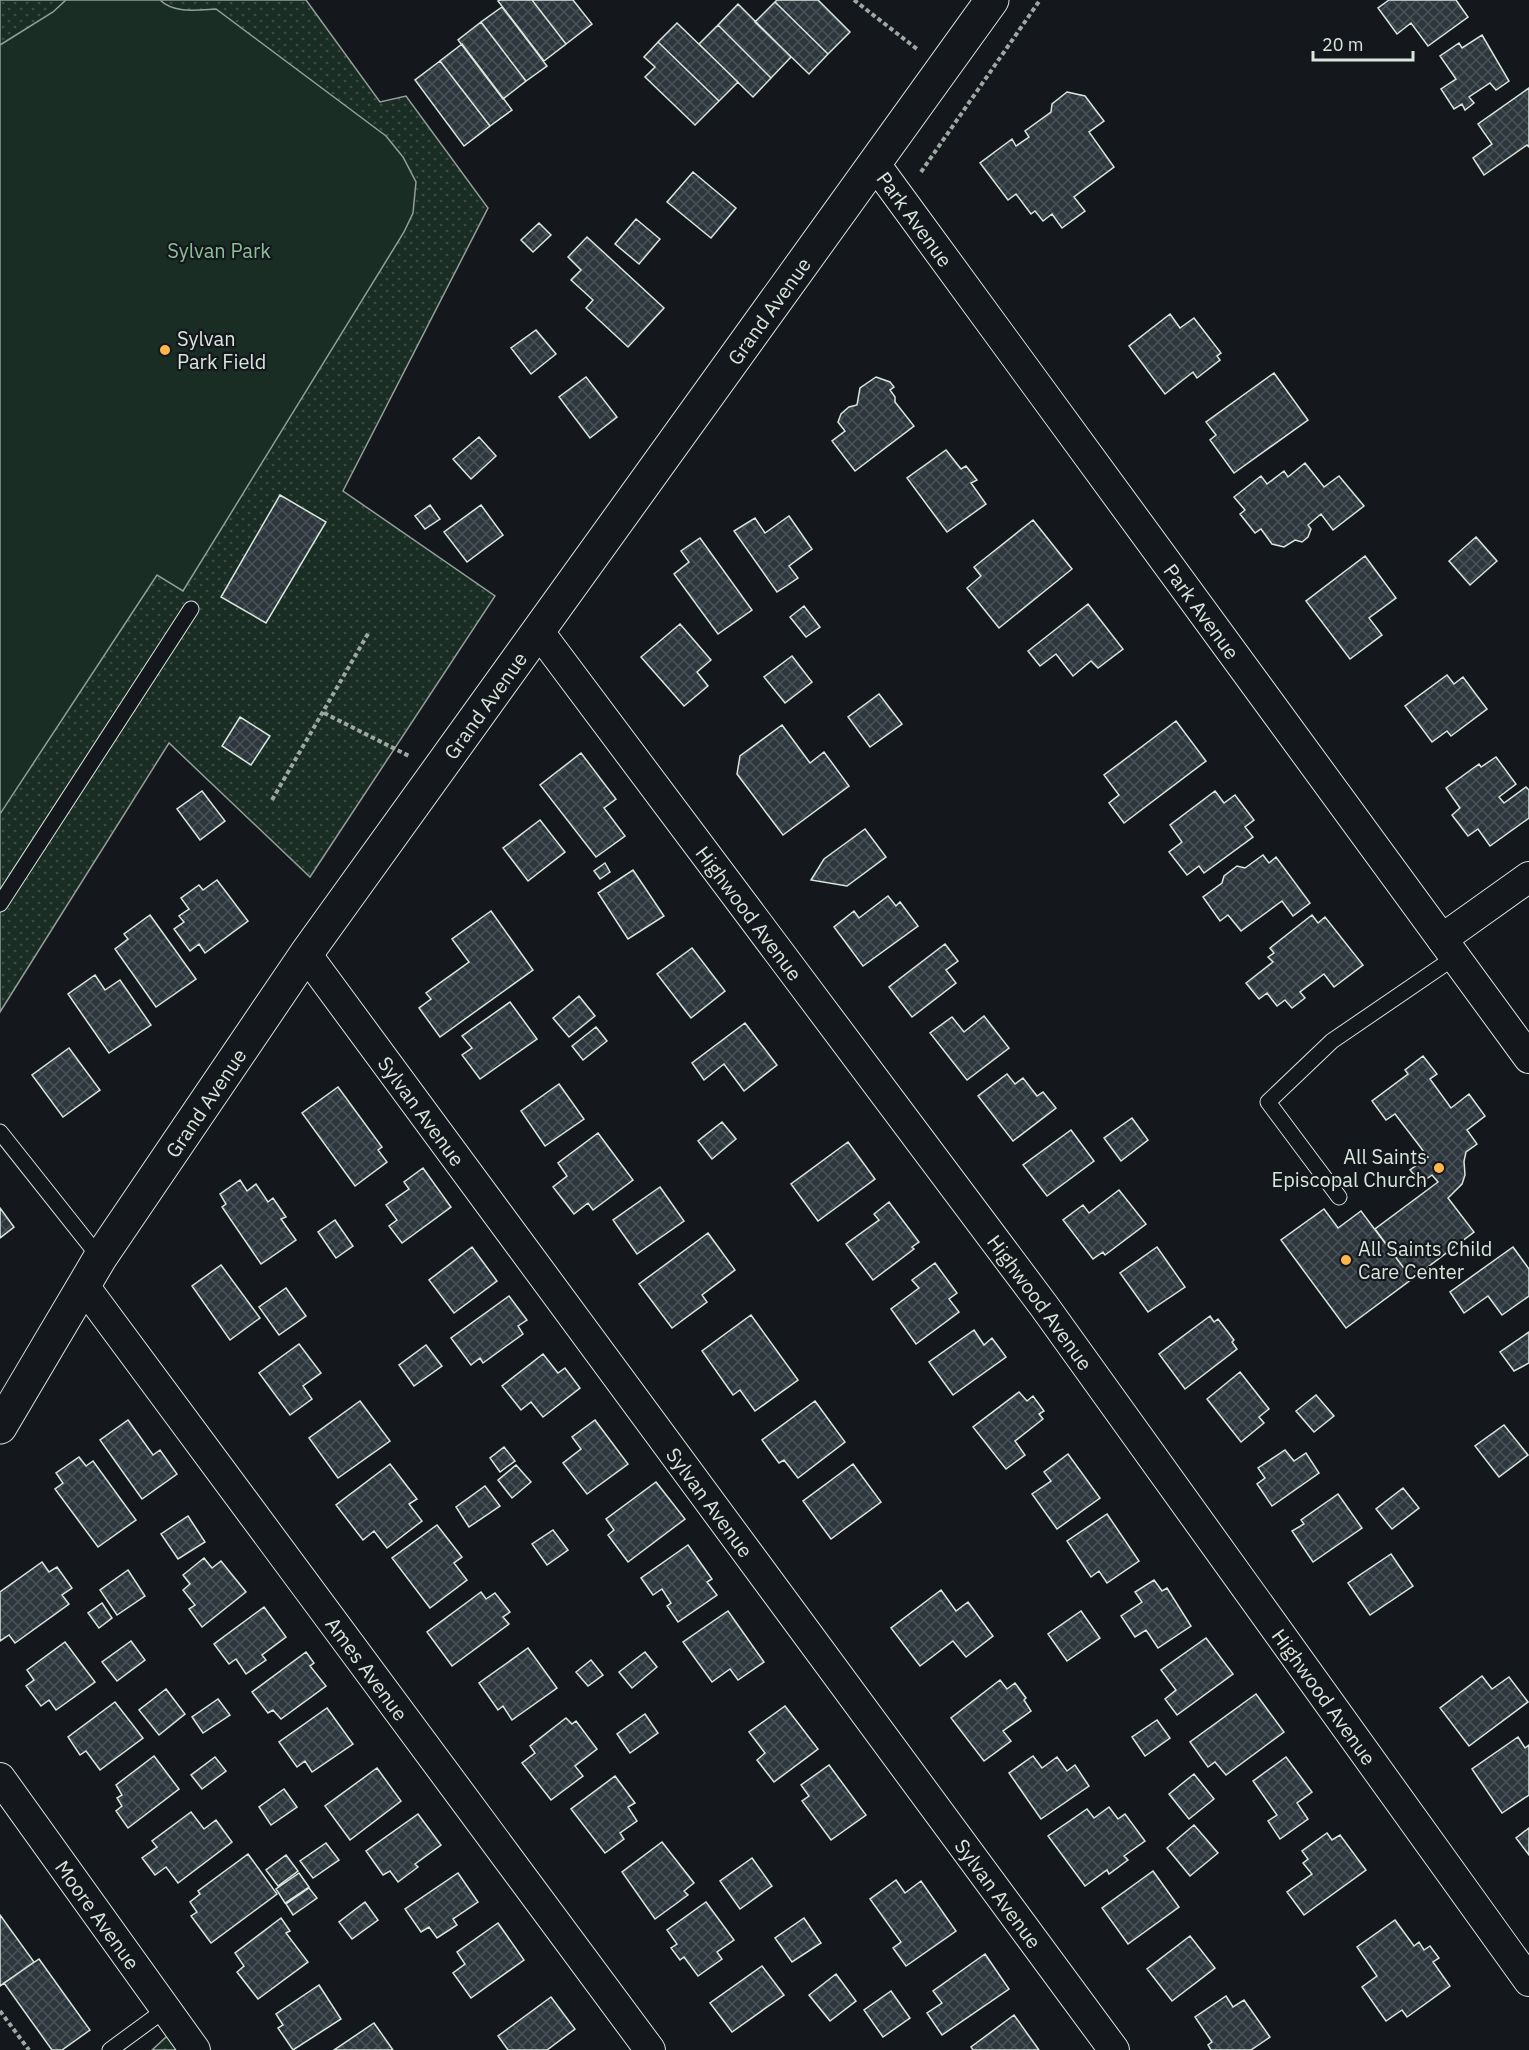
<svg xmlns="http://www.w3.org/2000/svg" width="1529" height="2050" font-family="'IBM Plex Sans',sans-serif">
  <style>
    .park { fill: url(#park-dots); stroke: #939e99; stroke-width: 1.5 }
    .pitch { fill: #1a2d24; stroke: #939e99; stroke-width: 1.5 }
    .building { fill: url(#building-cross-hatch); stroke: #d8e6dc; stroke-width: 1.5 }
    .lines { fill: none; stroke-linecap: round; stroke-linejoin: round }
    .service-casing { stroke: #d8e6dc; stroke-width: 17 }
    .minor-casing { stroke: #d8e6dc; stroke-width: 32 }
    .primary-casing { stroke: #d8e6dc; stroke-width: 35 }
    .path { stroke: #9da8a2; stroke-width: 4; stroke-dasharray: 4.5 3; stroke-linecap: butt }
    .service { stroke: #14181c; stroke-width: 15 }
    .minor { stroke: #14181c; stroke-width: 30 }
    .primary { stroke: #14181c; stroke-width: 33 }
    .poi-dot { fill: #ffb74d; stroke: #14181c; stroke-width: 2 }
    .labels { text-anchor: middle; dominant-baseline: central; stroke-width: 4.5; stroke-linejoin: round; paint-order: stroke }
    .street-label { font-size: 20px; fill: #d8e6dc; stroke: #14181c }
    .park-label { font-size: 20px; fill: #8ac095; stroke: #14181c }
    .poi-label { font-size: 20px; fill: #d8e6dc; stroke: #14181c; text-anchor: start }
  </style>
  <defs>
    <pattern id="park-dots" width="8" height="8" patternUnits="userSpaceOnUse" patternTransform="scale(1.5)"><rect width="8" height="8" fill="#1a2d24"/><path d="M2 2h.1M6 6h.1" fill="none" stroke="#3b4b43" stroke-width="1.8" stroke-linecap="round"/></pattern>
    <pattern id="building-cross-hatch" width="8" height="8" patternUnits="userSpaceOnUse" patternTransform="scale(1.5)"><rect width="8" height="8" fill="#2c363c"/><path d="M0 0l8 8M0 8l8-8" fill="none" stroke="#4a5358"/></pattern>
  </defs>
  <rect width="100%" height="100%" fill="#14181c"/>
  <path class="park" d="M0,0h306l74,102 26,-6 82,112 -145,283 152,105 -185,281 -141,-134 -169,269z
    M178,2026l17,24h-43z"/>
  <path class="pitch" d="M66,0h94c14,14 38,10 56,9l170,127 17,21 13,25 -3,31 -9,19 -221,359 -26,-16 -157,239v-769l53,-33z"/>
  <path class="building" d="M500,0h32l34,44 -22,17 -46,-60z
    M532,0h41l19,24 -26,20z
    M777,0h41l32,32 -22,22 -53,-52z
    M1389,0h67l12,17 -40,29 -17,-23 -14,11 -19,-26z
    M775,2l53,52 -19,20 -54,-52z
    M738,4l53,53 -20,21 -53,-53z
    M502,7l45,59 -21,15 -45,-59z
    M481,22l45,59 -23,18 -45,-59z
    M677,23l61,59 -19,19 -61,-59z
    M718,25l53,53 -18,19 -54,-53z
    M1482,35l27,46 -13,9 -6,-7 -21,14 5,6 -9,7 -3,-6 -8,5 -13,-20 15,-10 -16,-23 19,-13 3,5z
    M658,42l61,59 -24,24 -50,-48 10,-10 -11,-10z
    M462,44l50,66 -22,16 -50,-65z
    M440,61l50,65 -26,20 -49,-66z
    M1529,88v59l-2,-2 -43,30 -11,-17 19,-14 -14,-20z
    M1067,92l18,4 19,25 -15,11 25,35 -40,30 11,14 -23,17 -10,-14 -9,7 -8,-10 -4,3 -15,-20 -8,6 -28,-37 32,-24 4,7 13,-9 -4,-6 26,-19 1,-8z
    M693,172l43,36 -25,30 -44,-36z
    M636,219l24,20 -21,25 -24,-20z
    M539,223l12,12 -18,17 -12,-12z
    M587,237l77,71 -36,39 -42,-39 7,-8 -22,-20 10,-10 -13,-13z
    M1170,314l10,14 14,-10 27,35 -4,3 3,4 -23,18 -4,-6 -28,22 -36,-48z
    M536,330l20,24 -25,20 -20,-26z
    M1274,373l34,47 -74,53 -24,-33 6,-5 -10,-13z
    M586,377l31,40 -27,21 -31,-41z
    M876,377l14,5 4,5 -4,3 5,7v5l19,24 -59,45 -23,-30 13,-10 -7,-9 3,-8 8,-7 8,-2 3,-17z
    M479,437l17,19 -25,23 -18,-20z
    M946,450l15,19 5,-3 11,14 -6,3 15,21 -39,28 -40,-54z
    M1305,463l19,24 15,-11 25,30 -31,24 -12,-16 -13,11 3,4 -3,8 -6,5 -7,-2 -11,7 -12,-3 -11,-15 -6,4 -15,-19 5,-4 -11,-13 27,-21 6,8 17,-13 4,6z
    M280,495l46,27 -60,101 -45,-26z
    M430,505l10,14 -15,10 -10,-13z
    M481,505l22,30 -36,27 -23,-30z
    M789,516l23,33 -23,17 9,12 -21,14 -43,-61 21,-13 10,15z
    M1033,520l39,49 -73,59 -32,-40 14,-12 -7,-9z
    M1476,537l21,24 -27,24 -21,-24z
    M700,538l52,72 -34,24 -44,-60 15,-12 -8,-11z
    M1365,556l31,42 -27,20 13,17 -32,24 -44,-58z
    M1088,604l35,45 -25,19 -7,-7 -18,15 -17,-22 -16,12 -12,-15z
    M804,606l16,21 -14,10 -16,-20z
    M680,624l31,36 -14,12 11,14 -24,20 -43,-49z
    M792,656l20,26 -27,21 -21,-26z
    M1447,675l7,9 9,-7 24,32 -36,27 -4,-5 -15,11 -27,-36z
    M879,694l23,30 -32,23 -22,-30z
    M240,717l30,19 -19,29 -29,-19z
    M1176,721l30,40 -82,62 -15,-20 10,-8 -15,-20z
    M782,725l28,38 14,-11 25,34 -66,49 -46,-61 3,-18z
    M581,753l35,46 -12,9 21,28 -29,21 -56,-72z
    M1496,757l20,27 -17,13 5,6 22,-16 3,3v28l-39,28 -12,-17 -10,7 -16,-21 8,-7 -14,-20 33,-24 2,3z
    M202,791l23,30 -25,19 -23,-31z
    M1215,791l9,12 11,-8 19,25 -9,7 8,10 -49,36 -5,-7 -12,9 -18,-23 13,-10 -12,-17z
    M540,820l25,32 -37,29 -25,-33z
    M865,829l21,28 -39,29 -36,-6 13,-21z
    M1263,855l6,8 7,-6 34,46 -17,13 -11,-15 -41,30 -13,-16 -8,6 -17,-24 19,-14 2,-7 13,-10 8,2z
    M605,863l5,9 -10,7 -6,-8z
    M633,870l31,46 -36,23 -30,-46z
    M217,880l31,41 -43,32 -6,-9 -9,7 -16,-22 10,-7 -5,-6 10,-7 -8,-11 18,-13 4,5z
    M888,896l8,10 4,-4 18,24 -55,40 -29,-39 20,-16 5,7z
    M491,911l42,59 -93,67 -21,-29 12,-9 -5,-6 43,-31 -17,-23z
    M150,915l46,64 -40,28 -41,-58 13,-10 -4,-5z
    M1312,915l6,8 7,-6 38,48 -29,22 -10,-13 -24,18 5,6 -13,10 -7,-8 -8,6 -10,-13 -8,6 -13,-16 27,-21 -5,-5 6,-4 -4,-5z
    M945,944l13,17 -12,9 10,13 -44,34 -23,-30z
    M692,948l33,43 -34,27 -34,-44z
    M95,975l10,15 15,-10 31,45 -42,28 -41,-59z
    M579,996l16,20 -26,21 -16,-19z
    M510,1002l27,37 -57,40 -18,-24 10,-7 -10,-12z
    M984,1016l25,32 -42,32 -37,-47 22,-16 12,15z
    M745,1023l32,42 -33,26 -20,-27 -20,16 -12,-17z
    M596,1027l11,14 -24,19 -11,-14z
    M69,1048l31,42 -37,27 -31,-42z
    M1423,1056l14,18 -7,5 21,29 18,-14 16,22 -18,14 10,14 -11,8 -2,9 1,14 -3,9 -14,14 26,34 -62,47 -37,-50 63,-47 -6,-7 -11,8 -11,-13 18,-13 -33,-43 -9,6 -14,-19 36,-27 -3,-4z
    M1007,1074l8,10 8,-6 14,18 6,-4 13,16 -43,33 -35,-45z
    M559,1084l25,35 -39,27 -24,-35z
    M338,1087l44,60 -4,3 9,12 -32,24 -53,-73z
    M1132,1118l16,22 -27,21 -17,-23z
    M722,1122l14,17 -24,20 -14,-18z
    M1071,1130l23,31 -47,35 -24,-31z
    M598,1133l35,47 -40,30 -5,-7 -14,11 -21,-27 14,-11 -9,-13z
    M848,1142l27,37 -57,42 -27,-37z
    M423,1168l28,39 -49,36 -13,-17 8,-6 -11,-15 23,-16 -5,-7z
    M240,1180l7,11 9,-7 12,18 5,-4 13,19 -5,2 15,21 -35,24 -39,-57 4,-3 -6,-10z
    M660,1187l24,34 -47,33 -24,-34z
    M1119,1190l27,34 -41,31 -2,-3 -10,7 -30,-39 20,-15 6,8z
    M889,1202l30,40 -7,5 2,2 -41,31 -27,-36 33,-24 -5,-6z
    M0,1208l14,19 -14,11z
    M1324,1209l14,19 23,-17 51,68 -66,49 -65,-88z
    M335,1220l18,26 -17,12 -18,-26z
    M708,1233l27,37 -33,25 5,7 -35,26 -33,-44z
    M472,1247l25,34 -43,32 -25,-33z
    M1157,1247l28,40 -37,25 -28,-39z
    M1513,1247l16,22v27l-27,19 -14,-19 -24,17 -14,-21z
    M935,1263l22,30 -8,6 10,13 -43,32 -25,-35 28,-21 -7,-8z
    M221,1265l39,53 -30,22 -38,-54z
    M286,1288l20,28 -27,19 -20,-28z
    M509,1296l18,24 -9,6 5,8 -40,29 -3,-5 -9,7 -20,-27z
    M751,1315l47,65 -43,31 -15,-21 -7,5 -31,-44z
    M1210,1316l4,6 4,-3 16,21 -2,2 5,7 -52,40 -26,-35z
    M974,1330l10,15 8,-7 14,19 -53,38 -24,-33z
    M1529,1332v31l-15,8 -14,-19z
    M299,1344l22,29 -18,13 9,13 -22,16 -31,-42z
    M426,1345l16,21 -28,20 -15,-21z
    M543,1354l15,19 7,-5 15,20 -37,29 -12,-15 -10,8 -19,-24z
    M1240,1372l29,37 -10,8 5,6 -23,19 -34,-43z
    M1019,1392l8,9 6,-5 11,15 -5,3 4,5 -28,22 10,14 -19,14 -33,-42z
    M1316,1395l18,21 -20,16 -18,-21z
    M360,1401l30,40 -52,37 -29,-40z
    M815,1401l30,41 -47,36 -14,-18 -5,3 -17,-23z
    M128,1420l25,35 7,-5 17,24 -35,25 -42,-59z
    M595,1420l33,44 -41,30 -24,-31 18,-14 -9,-12z
    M1504,1425l24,30 -29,22 -24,-31z
    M504,1447l11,14 -15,11 -10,-14z
    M1285,1450l9,11 12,-8 13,20 -47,33 -15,-22 8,-6 -7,-10z
    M1068,1454l32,44 -43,31 -25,-35 19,-13 -7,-9z
    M79,1457l7,9 7,-5 43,59 -38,27 -43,-58 8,-6 -7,-10z
    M390,1464l27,35 -8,5 13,17 -35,27 -13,-17 -11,9 -27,-35z
    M853,1464l28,38 -50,37 -28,-38z
    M516,1465l15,17 -19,16 -14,-18z
    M656,1482l29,37 -57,43 -20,-27 6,-5 -8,-11z
    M485,1486l15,20 -31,21 -13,-20z
    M1403,1488l16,20 -27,21 -16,-20z
    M1338,1494l24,34 -49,34 -21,-31 12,-7 -3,-4z
    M1107,1514l32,47 -32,22 -8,-12 -8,6 -24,-36z
    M188,1516l17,26 -27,17 -17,-25z
    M437,1525l25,32 -8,6 13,17 -37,28 -38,-50z
    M553,1530l15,20 -21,15 -15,-21z
    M688,1545l24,34 -5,3 10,13 -39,27 -11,-16 4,-3 -9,-14 -9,6 -12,-17z
    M1391,1554l22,32 -43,29 -22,-32z
    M204,1558l8,10 9,-7 25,31 -44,35 -13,-18 6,-4 -12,-15 7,-6 -7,-9z
    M42,1562l7,10 8,-5 15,21 -10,7 7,9 -54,39 -6,-8 -9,6v-49z
    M128,1570l17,26 -28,19 -17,-25z
    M1154,1580l8,11 5,-3 24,38 -33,22 -12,-18 -11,7 -14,-21 21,-14 -7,-10z
    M941,1590l15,21 12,-9 25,34 -27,21 -13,-16 -33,25 -29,-38z
    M481,1592l5,7 9,-6 15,19 -7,5 6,7 -57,42 -25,-34z
    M102,1603l10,15 -13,10 -11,-15z
    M264,1607l22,30 -24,18 4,5 -20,14 -10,-15 -7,5 -15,-20z
    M728,1611l36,51 -26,18 -8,-11 -18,13 -29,-40z
    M1081,1611l19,27 -33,23 -19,-27z
    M1206,1638l27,36 -56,41 -12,-16 11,-9 -15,-20z
    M131,1641l14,19 -28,21 -15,-19z
    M65,1642l30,40 -39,28 -7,-10 -8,6 -15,-20 8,-6 -7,-10z
    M528,1648l29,40 -45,32 -9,-14 -5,4 -19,-27z
    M306,1652l8,11 -4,3 16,20 -45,33 -8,-9 -5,3 -16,-21z
    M645,1652l12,15 -25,21 -13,-16z
    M591,1660l12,15 -15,11 -12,-14z
    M1482,1676l10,13 17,-12 19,25 -59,44 -29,-38z
    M1000,1680l7,9 8,-6 11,15 -2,2 7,11 -28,20 8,10 -27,20 -33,-43z
    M166,1689l19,25 -26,21 -20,-25z
    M1256,1694l28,38 -58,43 -11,-13 -7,5 -18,-25z
    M218,1699l12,16 -27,18 -11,-16z
    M115,1702l28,36 -43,32 -14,-19 -6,4 -12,-18z
    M785,1706l33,43 -44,33 -17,-22 8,-7 -16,-21z
    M327,1708l26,36 -41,28 -7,-11 -8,6 -18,-25z
    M645,1714l13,19 -28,20 -13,-19z
    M566,1718l6,6 4,-3 21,28 -22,17 8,10 -32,24 -29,-37 13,-10 -5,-7z
    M1157,1720l13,18 -25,18 -13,-19z
    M1518,1737l7,11 4,-3v50l-27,18 -30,-44z
    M154,1756l25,33 -51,39 -12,-17 6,-5 -5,-8 5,-3 -6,-10z
    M1033,1756l9,12 15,-11 10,14 8,-6 14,21 -48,33 -32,-46z
    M215,1757l11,14 -24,18 -11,-14z
    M1286,1757l26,35 -15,11 11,16 -28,20 -12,-18 9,-6 -24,-34z
    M829,1765l37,50 -35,25 -29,-39 7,-5 -8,-11z
    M377,1768l24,33 -51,39 -25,-34z
    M1194,1774l20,25 -25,20 -20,-25z
    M615,1776l20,27 -7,4 9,14 -17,12 4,6 -19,14 -34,-44z
    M284,1789l13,18 -26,18 -12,-18z
    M1109,1807l9,12 7,-5 20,27 -21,15 4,4 -19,14 -2,-4 -22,16 -37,-50 39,-27 7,9z
    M191,1812l13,17 12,-9 16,22 -54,41 -12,-16 -11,8 -13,-17 15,-11 -5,-6z
    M418,1814l23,31 -26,19 3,3 -20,15 -8,-11 -7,4 -17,-24z
    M1194,1825l24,28 -28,23 -23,-28z
    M1529,1828v27l-13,-17z
    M1327,1833l5,7 8,-5 26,35 -62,45 -17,-23 25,-18 -9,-11 5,-4 -6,-8z
    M662,1842l32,41 -10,8 4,4 -33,24 -33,-47z
    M326,1843l13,17 -26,18 -13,-17z
    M248,1854l29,40 -66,49 -20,-27 6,-4 -7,-10 10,-8 -2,-3z
    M286,1855l12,16 -20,15 -12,-16z
    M752,1858l20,28 -32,23 -20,-28z
    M1153,1871l26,36 -51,37 -26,-36z
    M299,1873l10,14 -24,16 -9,-14z
    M458,1873l20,29 -25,17 4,6 -20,13 -8,-11 -8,5 -16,-23z
    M896,1880l9,13 16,-12 35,50 -50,35 -13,-18 8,-6 -31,-43z
    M309,1888l8,10 -24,17 -7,-11z
    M365,1902l13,18 -26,19 -13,-17z
    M706,1902l28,38 -17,12 5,7 -24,17 -14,-19 -4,3 -9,-12 6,-4 -10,-14z
    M0,1915l34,47 -34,24z
    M281,1918l9,13 -4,2 22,29 -50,37 -21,-27 7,-6 -9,-13z
    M804,1918l17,25 -29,19 -17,-24z
    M1395,1920l19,26 5,-4 5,8 6,-4 9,12 -6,4 17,24 -43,31 -5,-7 -16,11 -24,-34 15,-11 -20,-29z
    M498,1923l26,37 -53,38 -18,-25 12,-9 -8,-12z
    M1190,1936l25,32 -43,33 -25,-32z
    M985,1954l24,35 -67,46 -15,-22 15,-10 -9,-12z
    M39,1959l51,71 -28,20h-10l-48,-67z
    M762,1966l22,29 -52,37 -22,-29z
    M836,1974l20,27 -26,20 -21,-26z
    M319,1985l22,34 -48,31 -15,-22 5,-3 -7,-11z
    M891,1991l19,27 -27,19 -19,-27z
    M1226,1996l7,11 11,-7 26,37 -19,13h-40l-3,-5 4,-3 -17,-25z
    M551,1997l24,32 -28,21h-39l-10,-14z
    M1014,2015l25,35h-66l-2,-3z
    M374,2023l19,27h-59z"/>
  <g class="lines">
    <defs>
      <path id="service" d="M0,904l191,-295
        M0,1132l100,126
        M1339,1197l-71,-95 64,-61 123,-84
        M110,2050l56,-41"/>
      <g id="minor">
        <path id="s1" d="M875,164l654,894"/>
        <path id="s2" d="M539,632l505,674 485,675"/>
        <path d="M1442,939l87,-62"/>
        <path id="s3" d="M306,954l808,1096"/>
        <path id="s4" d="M84,1286l566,764"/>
        <path id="s5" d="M0,1778l195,272"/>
      </g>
      <g id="primary">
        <path id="s6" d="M0,1427l100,-169 206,-304 686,-954"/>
      </g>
    </defs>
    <use href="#service" class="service-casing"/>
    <use href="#minor" class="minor-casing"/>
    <use href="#primary" class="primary-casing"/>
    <path class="path" d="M854,0l63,49
      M921,172l119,-172
      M324,713l85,43
      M272,800l97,-168
      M0,2011l29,39"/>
    <use href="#service" class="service"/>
    <use href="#minor" class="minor"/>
    <use href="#primary" class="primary"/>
  </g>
  <g class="poi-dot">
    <circle cx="165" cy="350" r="6"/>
    <circle cx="1439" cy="1168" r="6"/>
    <circle cx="1346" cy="1260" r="6"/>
  </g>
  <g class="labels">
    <g class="street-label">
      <text stroke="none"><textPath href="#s1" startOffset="68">Park Avenue</textPath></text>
      <text stroke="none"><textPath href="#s6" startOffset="1356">Grand Avenue</textPath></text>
      <text stroke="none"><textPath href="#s1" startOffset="554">Park Avenue</textPath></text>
      <text stroke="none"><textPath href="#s6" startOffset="870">Grand Avenue</textPath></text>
      <text stroke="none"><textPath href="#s2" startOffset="351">Highwood Avenue</textPath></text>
      <text stroke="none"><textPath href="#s6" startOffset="384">Grand Avenue</textPath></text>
      <text stroke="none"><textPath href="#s3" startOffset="195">Sylvan Avenue</textPath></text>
      <text stroke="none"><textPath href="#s2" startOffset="837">Highwood Avenue</textPath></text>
      <text stroke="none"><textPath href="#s3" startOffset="681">Sylvan Avenue</textPath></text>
      <text stroke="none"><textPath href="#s4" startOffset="476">Ames Avenue</textPath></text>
      <text stroke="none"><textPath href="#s2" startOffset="1323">Highwood Avenue</textPath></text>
      <text stroke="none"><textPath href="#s3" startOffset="1167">Sylvan Avenue</textPath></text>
      <text stroke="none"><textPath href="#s5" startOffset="168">Moore Avenue</textPath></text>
    </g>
    <g class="park-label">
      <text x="219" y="250">Sylvan Park</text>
    </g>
    <g class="poi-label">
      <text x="177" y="338">Sylvan<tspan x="177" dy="23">Park Field</tspan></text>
      <text x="1427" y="1156" text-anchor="end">All Saints<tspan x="1427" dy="23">Episcopal Church</tspan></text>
      <text x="1358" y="1248">All Saints Child<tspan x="1358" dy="23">Care Center</tspan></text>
    </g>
  </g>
  <path d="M1313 51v9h100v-9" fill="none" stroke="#d8e6dc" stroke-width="3"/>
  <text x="1322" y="51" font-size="18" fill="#d8e6dc" stroke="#14181c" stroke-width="4.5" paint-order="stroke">20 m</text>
</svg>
